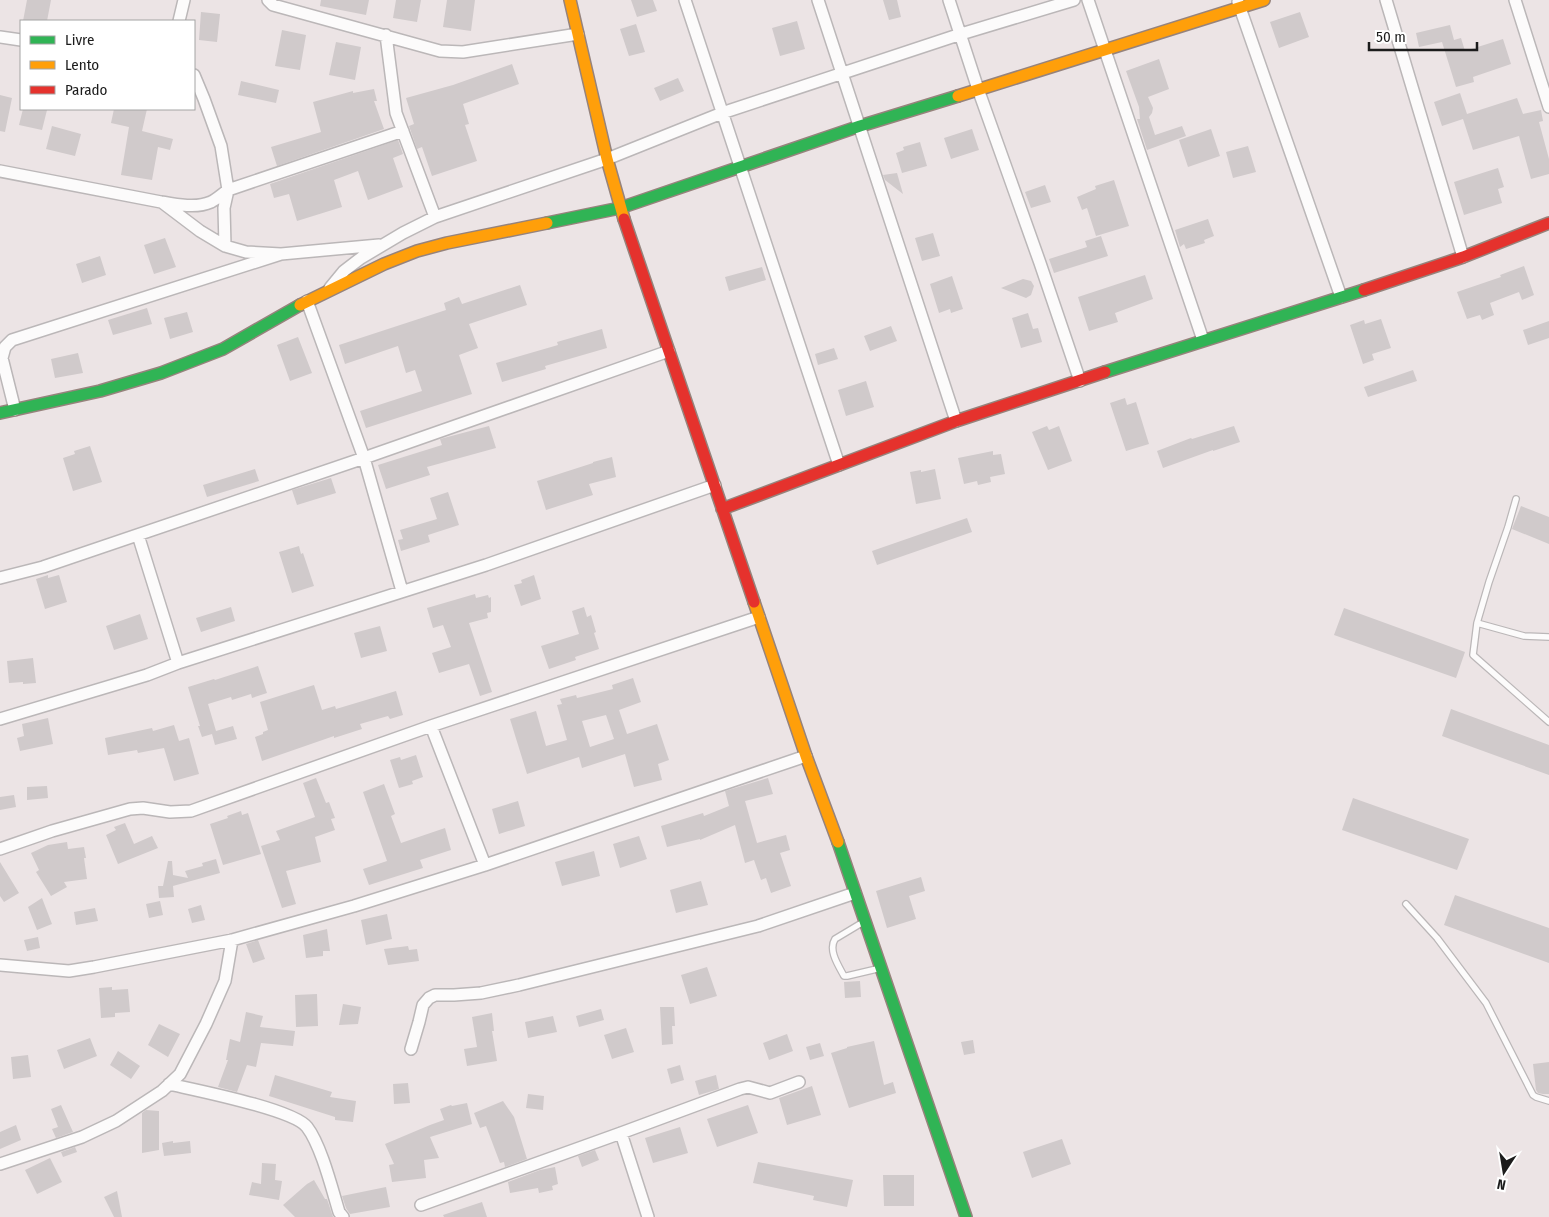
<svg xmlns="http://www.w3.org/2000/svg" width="1549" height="1217" font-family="'Fira Sans Condensed',sans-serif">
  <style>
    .building { fill: #d0cacb; fill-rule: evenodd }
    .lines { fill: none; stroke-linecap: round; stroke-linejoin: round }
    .lane-casing { stroke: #bbb7b8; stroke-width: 8 }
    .street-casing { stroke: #bbb7b8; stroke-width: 14 }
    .fast-casing { stroke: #96837c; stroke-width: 14 }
    .slow-casing { stroke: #96837c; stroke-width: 14 }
    .jam-casing { stroke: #96837c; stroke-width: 14 }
    .lane { stroke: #fcfbfb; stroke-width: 5.5 }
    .street { stroke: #fcfbfb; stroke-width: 11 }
    .fast { stroke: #30b455; stroke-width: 11 }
    .slow { stroke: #ff9f0a; stroke-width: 11 }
    .jam { stroke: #e5322d; stroke-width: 11 }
  </style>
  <rect width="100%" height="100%" fill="#ece4e5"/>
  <path class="building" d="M27,0h24l-4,21h-24z
    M321,0h48l-3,15 -46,-9z
    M396,0h25l-4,22 -24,-4z
    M447,0h28l-4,31 -28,-4z
    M631,0h22l4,11 -20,6z
    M883,0h14l4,17 -12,3z
    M201,12l19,2 -3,28 -18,-2z
    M1300,12l9,25 -30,11 -9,-26z
    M797,21l8,28 -25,7 -8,-28z
    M636,24l9,28 -16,4 -9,-27z
    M1450,25l4,15 7,-2 4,13 38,-12 8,25 -38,13 1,5 -18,5 -14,-45 -23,5 -3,-14z
    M282,30l24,5 -6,35 -25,-4z
    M336,42l25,5 -6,33 -26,-5z
    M1159,59l10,30 -21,8 5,11 -1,5 -3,4 6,18 27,-9 4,10 -39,14 -10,-31h3l-1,-12 -13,-36z
    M512,64l7,20 -56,20 6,20 -4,1 12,36 -45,15 -10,-29 -5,2 -8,-23 5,-2 -8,-26 47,-13z
    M678,78l6,13 -24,10 -6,-13z
    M241,81l38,9 -3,13 -38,-8z
    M374,89l3,12h-3l10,28 -107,37 -6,-19 50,-15 -8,-30 40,-11v2z
    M1460,93l7,21 50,-16 6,16 18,-4 2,11 -4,1 10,37v15l-18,5 -12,-43 -46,14 -10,-31 -21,7 -8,-24z
    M0,95l12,3 -7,34 -5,-1z
    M23,109l24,1 -5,20 -23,-5z
    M114,109h33l-5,22 31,8 -3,11 -12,-3 -6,33 -31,-5 8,-48 -18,-4z
    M52,126l29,8 -6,22 -29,-7z
    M972,129l7,21 -28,9 -7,-21z
    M1211,129l9,27 -32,11 -9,-27z
    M398,140l5,14 -10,4 10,29 -35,13 -10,-29 -24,9 8,27 -45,14 -8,-27 -15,4 -4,-14z
    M920,142l7,24 -25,7 -6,-20 8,-3 -1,-3z
    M1248,146l8,26 -23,6 -7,-26z
    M1498,168l6,19 -6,2 4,14 -38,12 -10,-33z
    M897,173l6,21 -18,-14 -2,-5z
    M1114,180l15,46 -33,10 -9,-28 -5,2 -5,-13 19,-8 -1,-3z
    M1045,185l6,17 -20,6 -6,-16z
    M1208,219l6,17 -10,4 1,3 -19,6 -2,-5 -4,3 -5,-17z
    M933,233l7,23 -18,5 -7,-23z
    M1101,236l7,20 -54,17 -5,-14 38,-12 -2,-6z
    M165,238l11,29 -22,7 -10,-29z
    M100,256l6,19 -24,8 -6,-19z
    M1524,266l10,29 -12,5 -3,-8 -29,11 4,12 -12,5 -2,-5 -13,4 -10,-27 44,-15 -1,-2z
    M762,267l4,13 -37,11 -4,-14z
    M1145,275l8,24 -38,14 3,9 -29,9 -11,-34z
    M952,276l11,33 -12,4 -1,-4 -11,4 -9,-29z
    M1023,279l8,2 3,5 -3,9 -5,3 -25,-10z
    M520,285l7,20 -58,19 9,24 -19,7 13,39 -106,34 -6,-17 62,-20 -7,-21 -9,3 -8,-27 -53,18 -6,-19 107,-35 -2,-7 15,-6 3,7z
    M147,308l5,16 -39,11 -5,-15z
    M187,312l6,20 -23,7 -6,-21z
    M1028,313l5,16 5,-1 4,14 -21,6 -9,-30z
    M1381,319l10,29 -19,6 2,6 -11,4 -13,-39 14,-5 1,4z
    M1549,321v17l-21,7 -5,-15z
    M891,326l6,15 -27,10 -6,-15z
    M602,329l5,19 -62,18 1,3 -44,13 -6,-19 62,-18 -1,-3z
    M298,337l14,36 -22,8 -13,-36z
    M834,348l4,11 -20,6 -3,-11z
    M78,353l5,20 -28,5 -4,-19z
    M1413,370l4,11 -49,16 -4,-10z
    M866,381l8,26 -28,9 -8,-26z
    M1125,398l2,7 9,-3 13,42 -23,7 -16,-48z
    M489,426l7,22 -69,19 3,8 -44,14 -8,-24 64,-20 -2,-6z
    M1047,426l2,4 10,-4 13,35 -24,9 -16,-38z
    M1234,426l6,16 -27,9v-1l-50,18 -6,-17 34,-13 1,1z
    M90,446l12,36 -29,9 -10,-33 12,-4 -1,-3z
    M993,451v4l8,-1 4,20 -15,3 1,5 -13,3 -1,-4 -13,3 -6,-26z
    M612,457l4,20 -27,7 4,11 -47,15 -9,-29 56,-18v-1z
    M255,469l4,12 -52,16 -4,-12z
    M935,469l6,30 -25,5 -6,-32 11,-2v2z
    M331,478l5,15 -39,12 -5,-15z
    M448,492l11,33 -31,10 2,7 -29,9 -3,-11 5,-1 -3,-9 37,-11 -7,-21z
    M1521,506l28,11v27l-37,-15z
    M967,518l5,14 -95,33 -5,-14z
    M299,546l2,8 2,-1 11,33 -22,7 -13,-41z
    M48,575v3l11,-3 8,27 -22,7 -9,-30z
    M534,575l7,24 -20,7 -7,-21 8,-2 -1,-3z
    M475,594l1,4 12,-3 1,3 2,-1v15l-4,1 1,5 -19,5 23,69 -12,4 -11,-32 -30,9 -7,-20 19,-6 -8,-22 -10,3 -6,-20z
    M231,607l4,14 -34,11 -5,-14z
    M584,607l3,10 4,-2 5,17 -2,1 5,16 -24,8 1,3 -27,9 -8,-23 38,-12 -7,-23z
    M1344,608l121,44 -9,26 -122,-43z
    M140,614l8,25 -34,11 -8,-24z
    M380,626l7,25 -26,7 -7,-25z
    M33,658l3,25 -13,1v-2l-14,1 -2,-22z
    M258,666l9,27 -15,5 -1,-4 -19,6 -1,-3 -23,7 8,27 17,-5 4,13 -22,6 -3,-11 -10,3 -4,-11h2l-12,-39 26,-8 1,1z
    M633,678l8,24 -22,8 8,24 30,-10 12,36 -11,4 4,16 -28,7 -9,-33 -43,14 -3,-11 -52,17 -17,-55 26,-8 10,35 21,-6 -10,-35 5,-1 -2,-5 16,-4 1,3 36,-9 -1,-4zM606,715l8,24 -24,8 -8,-26z
    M314,685l8,25 13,-4 1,3 60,-18 7,24 -13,4 -2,-3 -28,8 2,5 -28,9v-2l-72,25 -7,-24 8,-3v-2l5,-2 -8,-28z
    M1451,709l98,36v30l-107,-39z
    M48,718l5,26 -33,7 -3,-13 7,-2 -2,-12z
    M174,725l5,16 10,-3 10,36 -25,7 -10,-33 -26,5 -1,-3 -29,5 -3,-17 47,-10 1,3z
    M416,755l7,22 -11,4 1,3 -14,4 -9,-28 10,-3 1,3z
    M316,778l10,25 3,-1 6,16 -4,1 4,11 -20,7 6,25 -35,9 10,33 -14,4 -21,-62 19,-6 -4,-9 39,-14 -12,-34z
    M768,778l5,16 -28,7 12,42 29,-8 4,15 -10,3 11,33 -20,7 -5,-15 -5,2 -7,-20 -9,3 -10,-38 -35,15v-1l-33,8 -6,-21 42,-13 1,3 25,-10 -4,-15z
    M384,784l11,30 -4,2 10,27 44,-15 6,22 -31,10 3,8 -54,17 -6,-16 24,-8 -24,-69z
    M47,786l1,12 -21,2v-13z
    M14,795l2,12 -16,3v-13z
    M1353,798l116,41 -12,31 -115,-40z
    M518,801l7,25 -26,8 -7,-25z
    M241,811l1,4 6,-2 13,41 -38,11 -13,-41 18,-6 -1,-2z
    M125,823l9,21 18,-8 6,12 -40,16 -12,-29 10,-5 -2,-3z
    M639,836l8,23 -27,9 -7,-24z
    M67,842l1,7 16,-2 2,11h-2l3,21 -23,3 3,5 -16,9 -15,-24 3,-2 -8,-17 17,-8z
    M594,851l6,25 -38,10 -7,-24z
    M216,859l4,14 -47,13 1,11 -15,1 -1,-12h5l5,-25h4l1,14 15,3 -3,-7 18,-5 -1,-3z
    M0,862l19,31 -15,9 -4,-6z
    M921,877l4,14 -16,5 7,23 -29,9 -11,-37z
    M701,881l7,24 -32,8 -6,-23z
    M1455,895l94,33v35l-105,-38z
    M42,898l10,26 -15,6 -9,-23z
    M160,901l3,14 -14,3 -3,-14z
    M201,905l4,15 -13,3 -4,-14z
    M95,908l3,13 -22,4 -2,-13z
    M387,914l5,25 -26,6 -5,-25z
    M327,929l3,22h-7v5l-17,2 -3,-23z
    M38,937l2,11 -13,3 -3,-11z
    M258,940l7,19 -12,4 -7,-19z
    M408,946l1,4 8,-1 2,12 -31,4 -4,-16z
    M707,967l10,29 -27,8 -9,-29z
    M860,981l1,16 -16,1 -1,-16z
    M112,987v3l16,-1 2,23 -15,1v4l-14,1 -2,-30z
    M317,994l1,32 -22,1 -1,-32z
    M343,1004l18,3 -3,17 -19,1z
    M660,1007h14l1,19h-3l1,18 -11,1z
    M601,1009l3,11 -25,7 -3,-11z
    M246,1012l17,4 -3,11 35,4 -2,15 -32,-3 -5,24 -9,-2 -10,27 -19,-5 10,-27h-2l4,-21 10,3z
    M492,1013l2,18h-2l5,30 -30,5 -3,-17 13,-2 -5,-30z
    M553,1016l4,16 -29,6 -3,-16z
    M159,1024l21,10 -12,23 -20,-12z
    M626,1028l8,24 -22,7 -8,-24z
    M787,1034l6,17 -24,9 -6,-17z
    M90,1038l7,18 -33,13 -7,-19z
    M973,1040l2,13 -11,2 -3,-13z
    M874,1041l10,44 9,-3 3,11 -47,15 -18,-55 16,-5v-1z
    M820,1043l4,13 -14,4 -4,-13z
    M118,1051l22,15 -9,13 -21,-14z
    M28,1055l3,22 -18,2 -2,-22z
    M1549,1062v32h-6l-5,-1 -2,-3 -3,-26z
    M680,1065l4,15 -13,4 -4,-15z
    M275,1075l57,17 -2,5 26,4 -3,21 -18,-2v-3l-66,-21z
    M716,1075l3,14 -20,6 -4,-14z
    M408,1083l2,20 -16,1 -1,-20z
    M812,1086l9,29 -34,10 -8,-27z
    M528,1094l16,2 -1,14 -17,-2z
    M503,1101l11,16 13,42 -22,8 -1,-5 -4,1 -14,-37 -6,2 -6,-15z
    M467,1103l5,21 -42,13 9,21 -15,2 2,18 -34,4 -3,-17 5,-1 -9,-20 45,-19 14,-5 -4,-11 11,-4 1,1z
    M61,1105l12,27 -17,6 -4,-9 6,-2 -7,-18z
    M748,1105l10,28 -41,14 -10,-28z
    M146,1110l13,1v39l-17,3v-40z
    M16,1125l5,15 -21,9v-17z
    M680,1127l8,26 -35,10 -8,-25z
    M1062,1139l9,25 -39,14 -9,-26z
    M173,1141v2l17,-2 1,12 -27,3 -2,-13z
    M75,1147l2,5 -14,5 -2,-5z
    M595,1150l4,10 -17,7 -4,-11z
    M50,1158l12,24 -25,12 -12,-24z
    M758,1162l95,18 -6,27 -34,-7 1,-4 -61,-13z
    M262,1163l14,1 -1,16 7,1 -3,19 -30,-5 3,-13 9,2z
    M555,1167l3,17 -6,2 1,4 -14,3 -1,-5 -28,5 -2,-11 32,-12z
    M883,1175h31v31h-30z
    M314,1180l11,19h2l6,18h-38l-12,-12 24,-21z
    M386,1187l4,20 -40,7 -4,-6 -4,-12z
    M117,1191l2,10 3,16h-8l-10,-20z
    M482,1202l5,15h-43l-1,-2z"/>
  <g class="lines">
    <defs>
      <path id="lane" d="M1516,499l-8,28 -19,55 -12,41 -4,32 76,67
        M1477,623l47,13 25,1
        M1406,904l31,34 49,65 47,92 3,2 13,4
        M865,921l-30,18c-7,11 3,26 9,37h3l34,-8"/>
      <path id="street" d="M268,0l5,5 167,46 23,1 115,-18
        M685,0l154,465
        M818,0l138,421
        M949,0l29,89 62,174 40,118
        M1088,0l115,340
        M1386,0l77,257
        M1515,0l34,107
        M1238,2l103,295
        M179,21l5,-21
        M386,35l10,78 39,104
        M0,37l21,3
        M194,75l10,24 17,47 7,44 -4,18 1,38
        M0,171l161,31c16,2 34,7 50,0 6,-3 11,-8 17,-12l175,-59
        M163,203l37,28 25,15 21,6 35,2 98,-9
        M330,288l14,-17 17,-13 42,-25 32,-16 172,-58 115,-46 239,-79 113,-34
        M307,301l57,157 38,133
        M15,410l-13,-52 3,-11 7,-7 269,-86
        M138,535l40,128
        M0,578l43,-11 321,-109 305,-107
        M0,719l147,-44 31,-12 308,-98 229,-80
        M431,726l54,139
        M0,849l52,-18 78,-22 13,-1 27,4 21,-1 240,-85 328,-109
        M0,965l69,6 25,-4 138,-27 122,-34 131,-41 321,-109
        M411,1049l8,-27 4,-17 6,-7 6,-3h19l27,-2 38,-8 239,-59 97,-33
        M169,1084c26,6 124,25 138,43 14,18 25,62 32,85l4,5
        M621,1133l27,84
        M0,1164l82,-27 34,-16 46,-30 18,-17 26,-50 19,-43 7,-41
        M421,1205l200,-72 119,-44 8,-2 22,6 29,-11"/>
      <path id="fast" d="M547,223l73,-15 240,-82 98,-30
        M1105,372l259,-82
        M0,413l100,-22 61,-18 62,-24 77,-44
        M838,842l128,375"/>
      <path id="slow" d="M570,0l37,159 17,60
        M958,96l306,-96
        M300,305l84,-41 33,-13 30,-8 100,-20
        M754,602l52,154 32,86"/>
      <path id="jam" d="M624,219l130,383
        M1364,290l99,-33 86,-34
        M722,509l234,-88 149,-49"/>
    </defs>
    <use href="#lane" class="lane-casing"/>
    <use href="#street" class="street-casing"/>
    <use href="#fast" class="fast-casing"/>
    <use href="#slow" class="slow-casing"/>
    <use href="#jam" class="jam-casing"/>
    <use href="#lane" class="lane"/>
    <use href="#street" class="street"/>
    <use href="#fast" class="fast"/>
    <use href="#slow" class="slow"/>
    <use href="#jam" class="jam"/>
  </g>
  <rect x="20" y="20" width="175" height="90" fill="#ffffff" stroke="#a4a4a4"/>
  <rect x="30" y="36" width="25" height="8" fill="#30b455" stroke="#a4a4a4"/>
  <text x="65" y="45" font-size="15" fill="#1c1c1c">Livre</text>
  <rect x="30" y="61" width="25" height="8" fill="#ff9f0a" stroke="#a4a4a4"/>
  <text x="65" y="70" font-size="15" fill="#1c1c1c">Lento</text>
  <rect x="30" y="86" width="25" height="8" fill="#e5322d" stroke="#a4a4a4"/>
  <text x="65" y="95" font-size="15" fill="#1c1c1c">Parado</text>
  <g transform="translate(1504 1172) rotate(192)" stroke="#ffffff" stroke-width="4" paint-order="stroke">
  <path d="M0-4L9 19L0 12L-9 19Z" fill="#1c1c1c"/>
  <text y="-8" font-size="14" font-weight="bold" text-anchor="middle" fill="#1c1c1c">N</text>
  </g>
  <path d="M1369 42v8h108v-8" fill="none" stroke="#1c1c1c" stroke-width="2.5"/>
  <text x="1376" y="42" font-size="15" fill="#1c1c1c" stroke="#ffffff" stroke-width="4" paint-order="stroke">50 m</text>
</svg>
